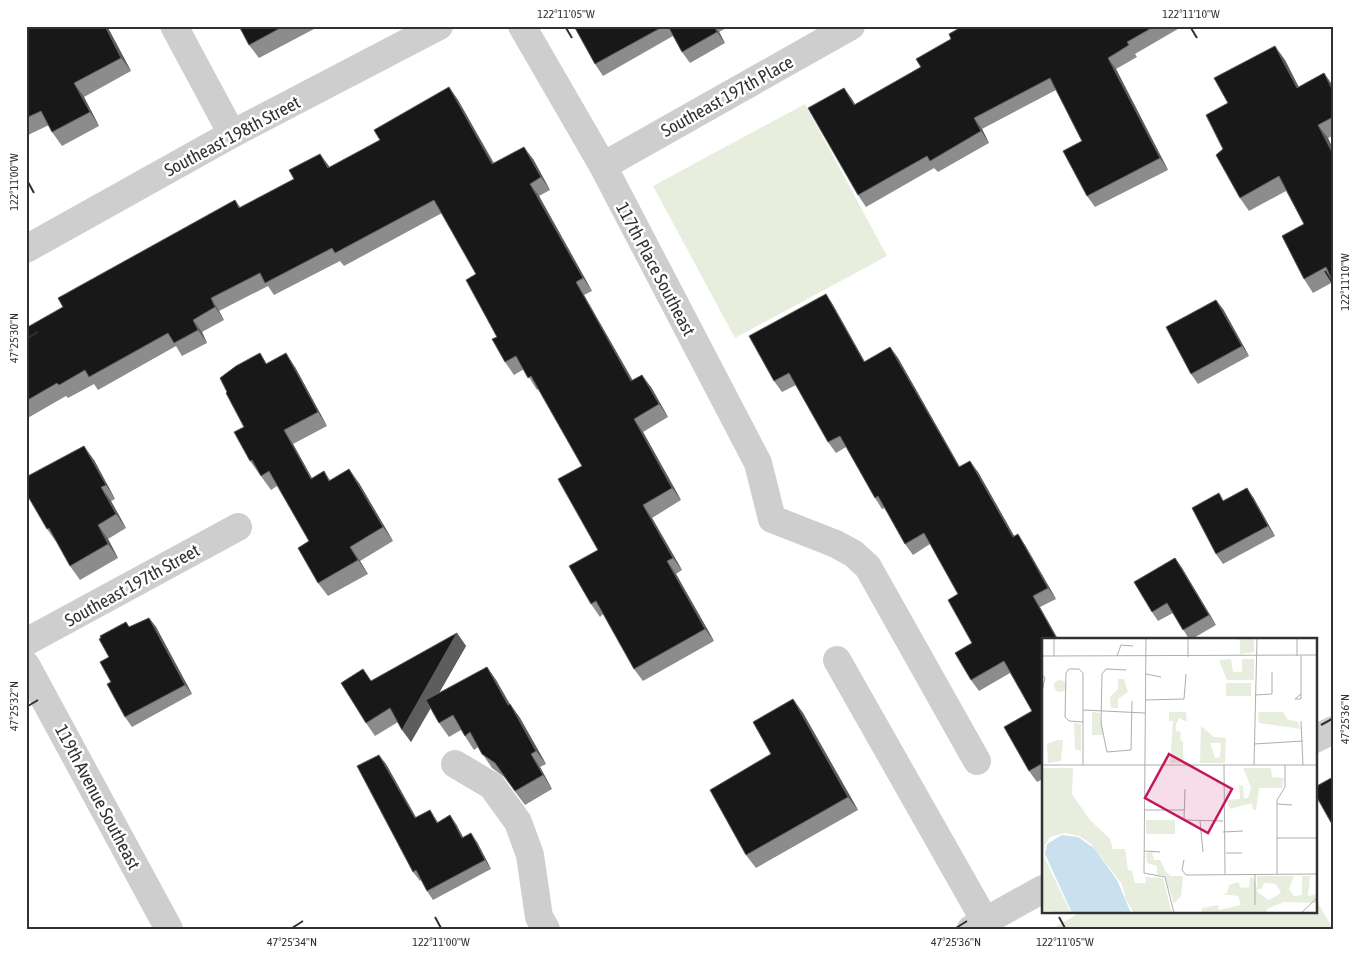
<svg xmlns="http://www.w3.org/2000/svg" width="1359" height="955" font-family="'Asap Condensed',sans-serif">
  <style>
    .green { fill: #e7eede }
    .lines { fill: none; stroke-linecap: round; stroke-linejoin: round }
    .minor { stroke: #cecece; stroke-width: 28 }
    .wall { fill: #8c8c8c }
    .shaded-wall { fill: #5d5d5d }
    .building { fill: #181818; stroke: #5d5d5d }
    .ticks { fill: none; stroke: #313131; stroke-width: 2 }
    .labels { text-anchor: middle; dominant-baseline: central; stroke-width: 5; stroke-linejoin: round; paint-order: stroke }
    .street-label { font-size: 18px; fill: #313131; stroke: #fff }
    .inset-road { fill: none; stroke: #adadad; stroke-width: 1 }
    .view { fill: #c2185b; fill-opacity: 0.15; stroke: #c2185b; stroke-width: 2.5 }
    .inset-edge { fill: none; stroke: #313131; stroke-width: 2.5 }
    .neatline { fill: none; stroke: #313131; stroke-width: 2 }
    .ticks-label { font-size: 12px; text-anchor: middle; fill: #313131 }
  </style>
  <rect width="100%" height="100%" fill="#fff"/>
  <path class="green" d="M805,104l82,152 -152,82 -82,-152z
    M1315,898l18,31h-282l32,-18h232z"/>
  <g class="lines">
    <path class="minor" d="M174,26l58,108
      M522,26l81,140 155,297 14,56 64,25 18,10 14,13 109,194
      M603,166l248,-140
      M26,249l206,-115 207,-108
      M26,642l212,-115
      M837,660l148,261
      M26,665l143,264
      M1315,739l18,-9
      M455,764l37,22 26,36 12,33 9,62 7,12
      M971,929l72,-40"/>
  </g>
  <path class="wall" d="M26,26h81l24,45 -47,26 15,29 -37,20 -10,-14 -3,-7 -23,11z
    M239,26h74l1,3 -55,29 -10,-13z
    M574,26h156l-11,6 6,11 -35,20 -8,-11 -9,-16 -70,40 -8,-12z
    M989,26h194l-48,28 2,3 -21,12 52,101 -73,37 -8,-11 -5,-55 -26,-51 -74,39 7,14 -51,29 -4,-4 -68,39 -8,-12 -14,-107 11,17 66,-38z
    M1285,60l13,27 26,-14 9,13v50l-5,2 5,11v133l-20,11 -9,-14v-55l-18,-33 -37,20 -9,-13 -12,-95z
    M449,87l9,13 36,63 39,-4 17,31 -11,6 53,95 -8,4 48,85 19,7 17,30 -25,15 38,68 -29,18 30,52 -6,4 38,67 -71,40 -9,-12 -31,-55 -3,3 -9,-13 7,-54 -16,-84 -44,-77 -1,1 -13,-21 -10,6 -9,-13 -29,-88 -34,-61 -98,53 -4,-5 -66,34 -6,-9 -49,25 5,9 -22,12 5,11 -25,13 -6,-10 -78,44 -4,-6 -26,14 -2,-2 -40,23v-91l37,-21 172,-107 6,8 89,-41 50,-27z
    M826,294l7,11 32,57 25,-15 8,11 62,109 18,5 36,64 11,9 31,54 -16,8 3,32v140l-6,3 -8,-11 3,-60 -22,-38 -31,18 -8,-11 1,-37 -14,-49 -28,-50 -17,11 -8,-11 -20,-36 -3,1 -7,-11 -29,-51 -10,6 -8,-11 -32,-57 -14,7 -8,-11z
    M1223,309l26,47 -51,28 -7,-10z
    M260,353l7,11 28,3 32,59 -34,18 19,34 12,-7 6,9 29,3 34,58 -33,20 8,13 -40,22 -10,-13 -9,-42 -32,-55 -6,4 -21,-29 -6,-34 -17,-35z
    M94,460l21,39 -4,2 15,27 -18,11 10,19 -38,22 -10,-14 -13,-23 -10,-14z
    M1253,497l22,39 -52,28 -7,-10 8,-54z
    M1175,558l7,10 34,57 -24,14h-3l-16,-26 -15,8 -6,-9z
    M149,618l7,9 36,67 -60,33 -7,-10 -14,-35 -2,-25 -8,-19 25,-16 3,5z
    M457,633l9,13 -27,47 48,-26 9,13 14,24 10,14 26,46 -6,3 12,22 -27,16 -21,-28 -12,-9 -14,-21 -4,3 -13,-20 -12,7 -10,-14 -8,-15 -20,34 -13,-20 -23,14 -9,-13 5,-42z
    M793,699l10,14 55,97 -102,58 -10,-13 25,-101z
    M386,764l30,53 14,-7 8,12 18,2 7,13 14,5 14,27 -58,31 -6,-9 -6,-11 -1,1 -7,-9z"/>
  <path class="shaded-wall" d="M105,26h2l24,45 -10,-13z
    M714,26l5,6 6,11 -8,-11z
    M1275,46l10,14 21,41 -9,-13z
    M1108,58l8,11 52,101 -8,-12z
    M1324,73l9,13v5z
    M74,83l10,14 15,29 -9,-14z
    M449,87l9,13 43,77 -9,-13z
    M844,88l8,11 10,18 -8,-12z
    M974,118l8,11 7,14 -8,-12z
    M1318,125l10,13 5,11v5z
    M524,147l9,12 17,31 -9,-13z
    M320,154l9,12 8,15 -9,-13z
    M530,184l9,12 53,95 -9,-13z
    M576,282l8,13 56,98 -9,-12z
    M826,294l7,11 38,68 -7,-11z
    M211,298l8,13 5,9 -9,-13z
    M1216,300l7,9 26,47 -7,-10z
    M193,320l9,12 5,11 -9,-13z
    M890,347l8,11 68,120 -7,-11z
    M286,353l9,14 32,59 -9,-14z
    M642,375l9,12 17,30 -9,-13z
    M634,419l9,13 38,68 -9,-12z
    M284,430l9,14 27,49 -9,-14z
    M84,446l10,14 21,39 -9,-14z
    M970,461l8,11 43,76 -8,-11z
    M349,469l10,14 34,58 -10,-14z
    M101,487l10,14 15,27 -10,-14z
    M1247,488l6,9 22,39 -7,-10z
    M643,505l9,13 30,52 -9,-12z
    M98,525l10,14 10,19 -10,-14z
    M1018,534l7,11 31,54 -8,-11z
    M350,547l10,14 8,13 -10,-14z
    M1175,558l7,10 34,57 -7,-10z
    M667,561l9,13 38,67 -9,-12z
    M1033,596l7,11 18,32h-1z
    M149,618l7,9 36,67 -7,-9z
    M457,633l9,13 -55,96 -9,-12z
    M487,667l9,13 22,39 -10,-14z
    M793,699l10,14 55,97 -10,-13z
    M510,704l10,14 26,46 -10,-13z
    M531,754l9,13 12,22 -9,-14z
    M379,755l7,9 35,63 -6,-9z
    M450,815l6,9 12,23 -6,-9z
    M471,833l6,9 14,27 -6,-9z"/>
  <path class="building" d="M26,26h79l16,32 -47,25 16,29 -38,20 -11,-21 -15,7z
    M239,26h45l-35,19z
    M574,26h90l-69,38z
    M668,26h46l3,6 -35,20z
    M963,26h23v2l3,-2h166l-28,16 2,3 -21,13 52,100 -73,38 -24,-45 19,-10 -32,-63 -76,40 7,13 -51,30 -3,-5 -69,39 -50,-87 36,-20 10,17 67,-38 -5,-8 35,-20 -2,-5z
    M1275,46l22,42 27,-15 9,18v26l-15,8 15,29 -1,126 -6,-13 -22,12 -22,-43 22,-12 -25,-48 -39,22 -24,-43 7,-6 -17,-34 22,-12 -14,-25z
    M449,87l43,77 32,-17 17,30 -11,7 53,94 -7,4 55,99 11,-6 17,29 -25,15 38,69 -29,17 30,53 -6,3 38,68 -71,40 -38,-68 -5,3 -22,-38 29,-16 -40,-71 24,-13 -51,-90 -3,2 -12,-22 -11,6 -13,-23 5,-2 -31,-57 10,-6 -42,-74 -99,53 -3,-5 -67,35 -5,-10 -49,25 4,9 -22,13 5,10 -24,13 -6,-10 -79,44 -4,-7 -26,15 -2,-2 -31,18v-73l37,-21 -5,-9 177,-98 4,8 55,-29 -5,-9 31,-16 8,14 52,-28 -6,-10z
    M826,294l38,68 26,-15 69,120 11,-6 43,76 5,-3 30,54 -15,8 24,43h-14v124l-14,8 -25,-44 28,-16 -28,-50 -33,19 -16,-27 17,-10 -24,-43 10,-6 -34,-61 -19,11 -27,-48 -3,2 -35,-62 -12,6 -39,-69 -15,8 -25,-45z
    M1216,300l26,46 -51,28 -25,-47z
    M260,353l6,11 20,-11 32,59 -34,18 27,49 13,-8 5,10 20,-12 34,58 -33,20 8,13 -40,23 -20,-35 11,-7 -40,-70 -8,5 -9,-16 -2,1 -16,-29 10,-5 -18,-34 1,-1 -7,-14 16,-12z
    M84,446l22,39 -5,2 15,27 -18,11 10,19 -38,22 -21,-38 -2,1 -21,-36v-16z
    M1247,488l21,38 -52,28 -24,-46 27,-15 4,8z
    M1175,558l34,57 -26,15 -16,-27 -15,9 -18,-30z
    M149,618l36,67 -60,32 -18,-33 4,-2 -11,-20 9,-5 -10,-18 2,-1 -1,-2 26,-14 3,5z
    M457,633l-55,97 -12,-22 -24,15 -25,-40 22,-14 8,12z
    M487,667l21,38 2,-1 26,47 -5,3 12,21 -28,16 -20,-28 -13,-9 -12,-22 -5,4 -12,-21 -14,8 -13,-23z
    M793,699l55,98 -102,58 -36,-65 61,-36 -18,-32z
    M379,755l36,63 15,-8 7,13 13,-8 12,23 9,-5 14,27 -58,31 -11,-21 -3,2 -56,-106z
    M1333,777v49l-18,-32v-7z"/>
  <path class="ticks" d="M566,28l6,10M1191,28l6,10M28,182l6,11M1325,271l7,11M28,338l10,-6M28,706l10,-6M1321,725l11,-6M435,917l6,11M1059,917l6,11M292,928l11,-7M956,928l11,-7"/>
  <g class="labels">
    <g class="street-label">
      <text transform="translate(727 96) rotate(-29)">Southeast 197th Place</text>
      <text transform="translate(232 136) rotate(-28)">Southeast 198th Street</text>
      <text transform="translate(656 269) rotate(62)">117th Place Southeast</text>
      <text transform="translate(132 585) rotate(-29)">Southeast 197th Street</text>
      <text transform="translate(98 797) rotate(62)">119th Avenue Southeast</text>
    </g>
  </g>
  <g transform="translate(1042 638)">
    <rect width="275" height="275" fill="#fff"/>
    <path d="M186,0h26v14l-14,2v-14zM189,21l2,13h9v-13h12v21h-27l-8,-20zM76,41h6l4,13 -10,7v9h-7l-1,-11 8,-8zM12 48a6 6 0 1 1 12 0a6 6 0 1 1-12 0ZM184,45h25v13h-25zM50,74l8,1 3,22h-11zM127,74h17l1,10 -8,-4 -3,6v7l5,1 -1,7 3,3v21h-13l3,-42h-4zM216,74h25l4,7 11,3 3,7 -42,-6zM32,85l7,1v27l-6,-2zM159,88l13,11 12,1 -1,25h-25zM168,105h11l-1,14 -5,1zM16,102h5l-2,21 -13,2 -1,-19zM0,130h31l-1,26 18,26 20,19 3,10h12l3,21 4,1 3,12h11l-1,-6 18,1 9,35h-38l-8,-13 -4,-16 -31,-40 -12,-8 -14,-3 -15,4 -5,8 -1,12 27,56h-29l15,-2h-15zM201,130h28l1,9 12,1 -2,10h-23l-3,22h-3l-1,-7 -22,6 -3,-9 13,-1 -1,-14 4,1 1,12h4l3,-11zM104,182h29v14h-29zM110,214l2,8h6l6,12 5,4h12l-2,20 -7,8 -9,-28 -8,-1v-9l-10,-3 -1,-10zM215,238h37l-5,13 5,7 8,-1v-19h8l-2,20 9,-2v9l-33,-1 -17,7 -1,4h-65l1,-5 16,-3 1,5 22,-5 -3,-9 -17,-2 6,-1 2,-8 9,-3 3,6 8,-1 1,-10 4,1 4,15 11,7 12,-7 -5,-9 -12,-1 -3,6h-4z" fill="#e7eede" fill-rule="evenodd"/>
    <path d="M20,197l16,2 16,11 23,32 14,33h-59l-27,-59 2,-10z" fill="#c9e0ef"/>
    <path class="inset-road" d="M104,0l-2,235 21,4 9,36M0,18l275,-1M12,18v-18M75,18l4,-11 12,1M255,18v-18M146,19v-19M84,32l-20,-1 -4,5 -1,49 6,29 24,-2 1,-49M0,36l3,4 -3,14M104,36l15,3M259,56l-6,5h6v-43M213,57l17,-1v-22M103,62l39,-1 2,-25M41,72l62,3M259,83l2,44M212,106l49,-3M0,127h275M41,127v-92l-4,-4h-10l-3,4 -1,44 4,4 14,1M182,127l1,109M212,127l3,-127M143,151l-1,31 39,1M235,166l15,1M102,172h40M158,183l3,31M181,194l20,-1M235,200h40M102,213l16,1M184,215h16M142,222l-2,10 4,5 131,-1M235,236v-74l8,-13v-22M213,267v-31M259,275l16,-15"/>
    <path class="view" d="M127,116l63,35 -24,44 -63,-35z"/>
    <rect width="275" height="275" class="inset-edge"/>
  </g>
  <rect width="1359" height="955" fill="none" stroke="#ffffff" stroke-width="55"/>
  <rect x="28" y="28" width="1304" height="900" class="neatline"/>
  <g class="ticks-label">
    <text x="566" y="18">122°11'05"W</text>
    <text x="1191" y="18">122°11'10"W</text>
    <text transform="translate(14 182) rotate(-90)" y="4">122°11'00"W</text>
    <text transform="translate(1345 282) rotate(-90)" y="4">122°11'10"W</text>
    <text transform="translate(14 338) rotate(-90)" y="4">47°25'30"N</text>
    <text transform="translate(14 706) rotate(-90)" y="4">47°25'32"N</text>
    <text transform="translate(1345 719) rotate(-90)" y="4">47°25'36"N</text>
    <text x="292" y="946">47°25'34"N</text>
    <text x="441" y="946">122°11'00"W</text>
    <text x="956" y="946">47°25'36"N</text>
    <text x="1065" y="946">122°11'05"W</text>
  </g>
</svg>
